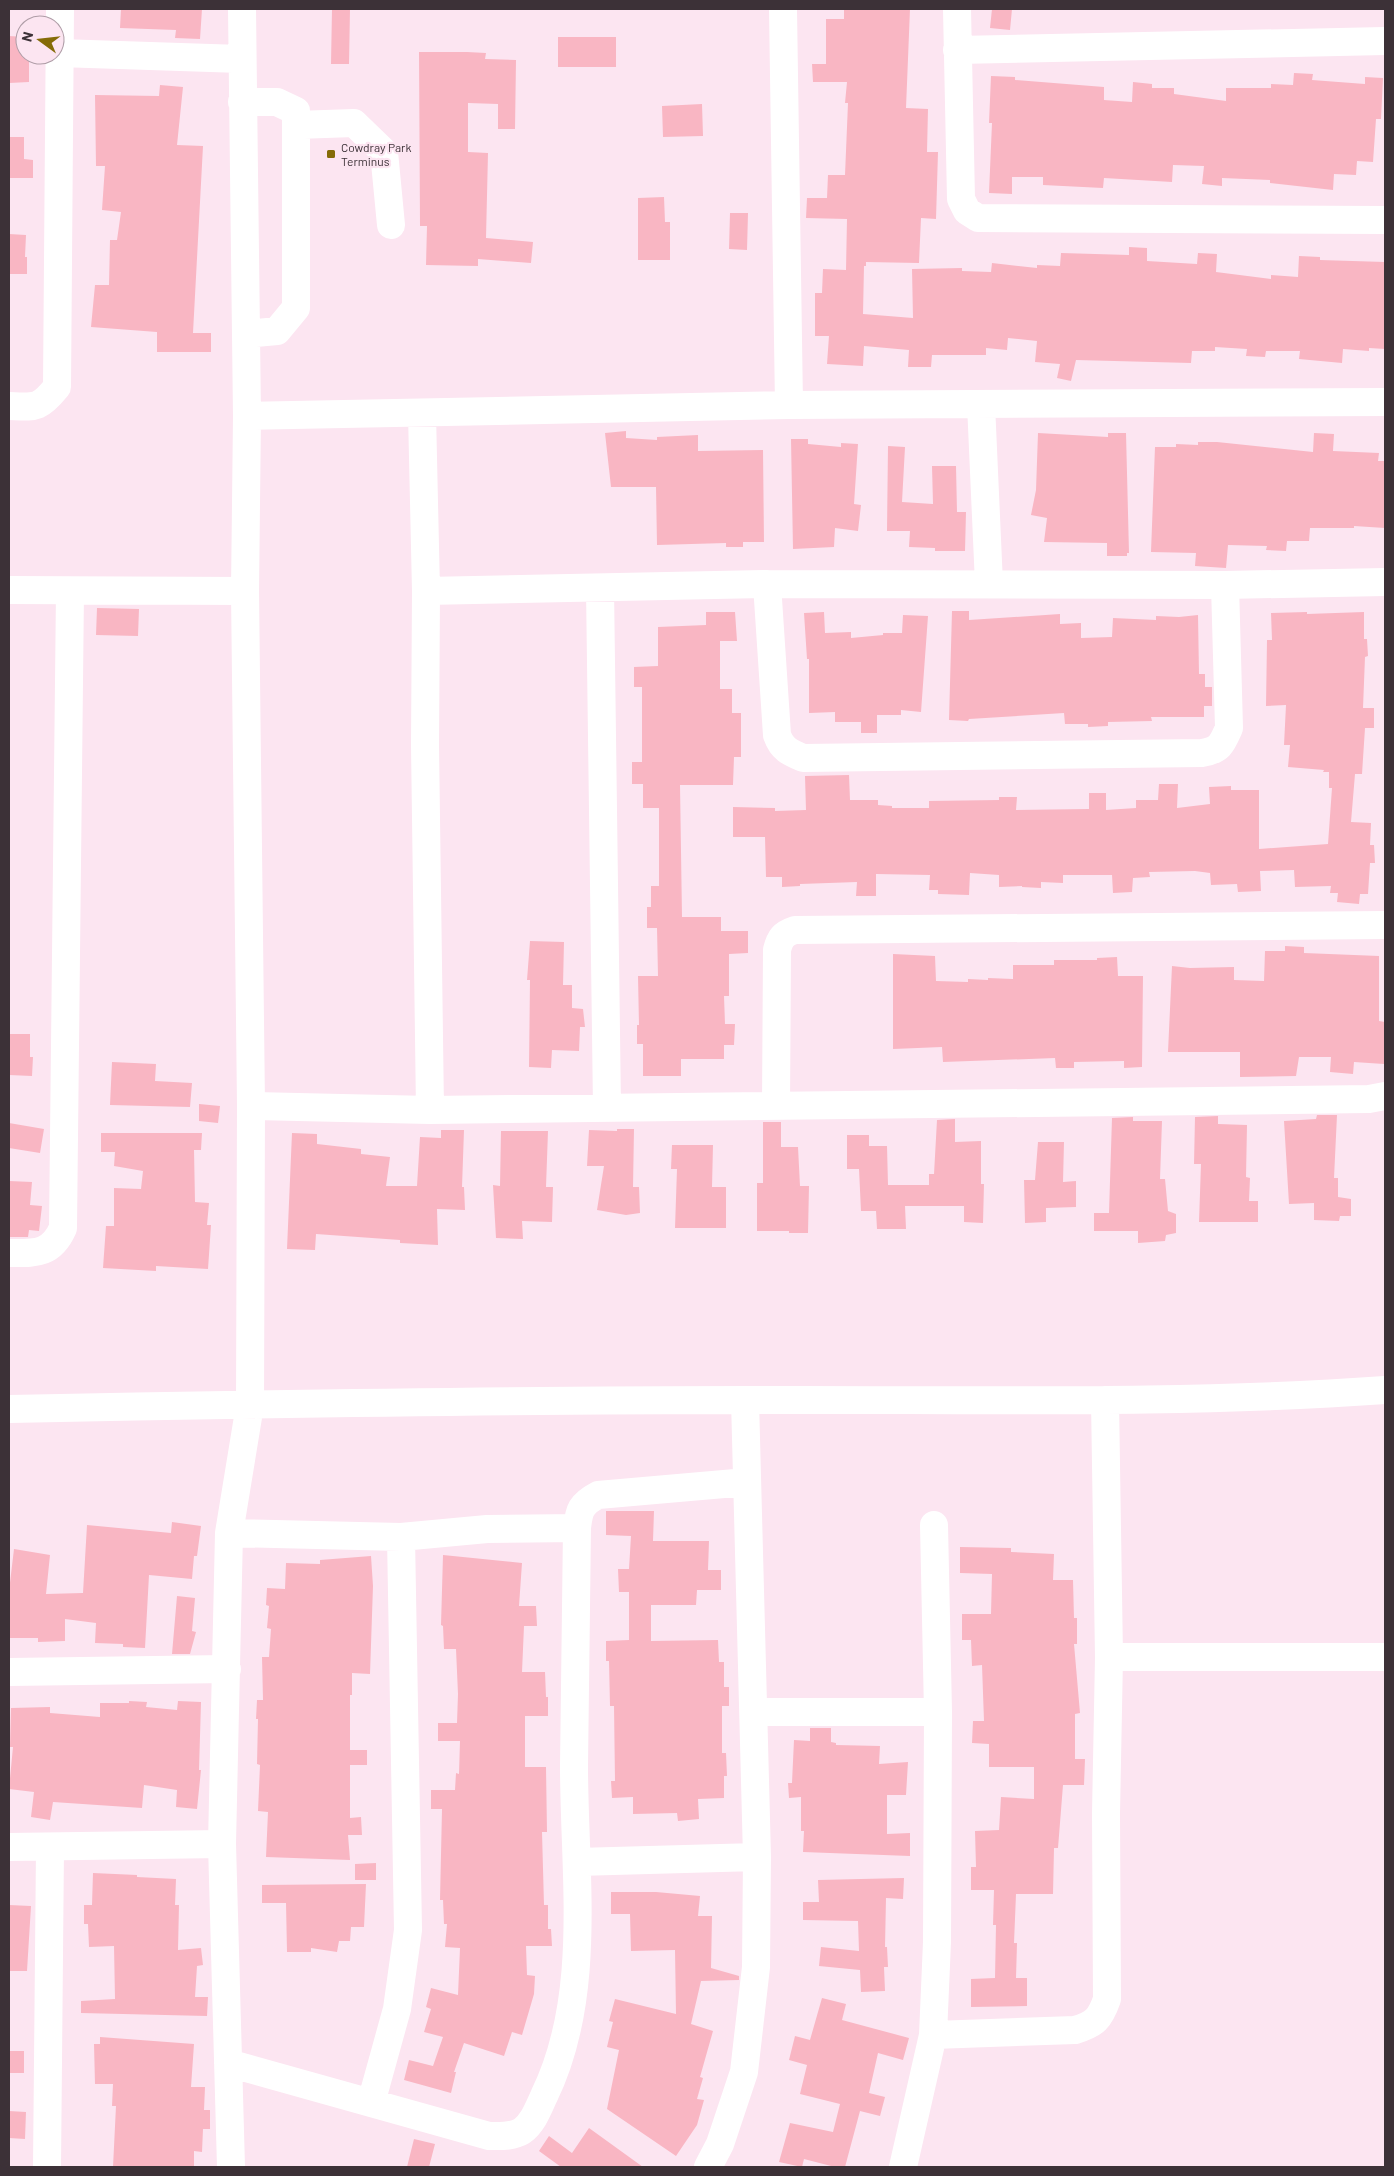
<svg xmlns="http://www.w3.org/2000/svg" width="1394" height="2176" font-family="Barlow,sans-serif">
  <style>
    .building { fill: #f9b6c3 }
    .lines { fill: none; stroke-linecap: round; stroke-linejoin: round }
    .minor { stroke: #fff; stroke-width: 28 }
    .poi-dot { fill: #856b07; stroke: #fce5f1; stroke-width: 2 }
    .labels { text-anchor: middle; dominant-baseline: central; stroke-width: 4.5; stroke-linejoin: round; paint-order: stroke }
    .poi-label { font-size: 12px; fill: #3c3137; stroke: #fce5f1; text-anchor: start }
  </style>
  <rect width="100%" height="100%" fill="#fce5f1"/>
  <path class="building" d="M121,9h81l-2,30 -25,-1 1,-8 -56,-2z
    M332,9h18l-1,55h-18z
    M844,9h66l-4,99 22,1 -1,43h11l-2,67 -15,-1 -2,45 -53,-1v4h-2l-1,48 50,4 -1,-49 50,-1v3l29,1 1,-9 45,5v-3l23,1 1,-13 68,2v-8l18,1v13l50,3 1,-11 19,1 -1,18 55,7v-4l27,2 1,-21 21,1v3l65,2v87l-16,-1v3l-26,-2 -1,14 -43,-4 1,-8h-34l-1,6 -19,-1 1,-7 -32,-2v4h-23l-1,12 -115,-3 -5,21 -14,-3 3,-14 -25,-2 2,-21 -29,-3 -1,12 -21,-2v7h-54l-1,12h-23l1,-17 -45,-4 -1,20 -36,-2 2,-28h-14v-43h7l1,-24 23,1 1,-51 -41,-1 1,-20h20l1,-23h17l3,-72h-3l2,-21h-34l-1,-18h14v-45h18z
    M992,9h20l-2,21 -20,-2z
    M9,36l16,1v18h4v27l-20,1z
    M558,37h58v30h-58z
    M419,52h48l19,1 -1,6 31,1 -1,69h-17v-25l-30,-1v49l20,1 -2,85 47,4 -2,21 -53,-4v7l-52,-1 1,-39h-7z
    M1294,73l19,1 -1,6 53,4v-7l18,1 -2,41h-5l-3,43 -16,-1 -1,14 -22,-1 -1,16 -63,-7v-3l-48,-2v8l-20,-2 2,-18 -31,-1 -1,17 -68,-4 -1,10 -60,-3v-8h-31v17l-23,-1 3,-70h-3l2,-47 24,1v3l89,7v13l28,2 1,-20 19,2v4h22v6l52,7v-13h45v-4l22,1z
    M160,85l23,2 -6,58 26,1 -10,187h18v19h-54v-20l-66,-5 4,-42h14l1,-45h7l4,-28 -19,-2 3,-44h-9l-1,-71 64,1z
    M702,104l1,32 -40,1 -1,-31z
    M9,137h15v22l9,1v18h-24z
    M664,197l1,25h5v38h-32v-62z
    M730,213h18l-1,37 -18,-1z
    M9,234l17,1 -1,22h2v17h-18z
    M626,431v7l31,2v-3l41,-2v16l65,-1 1,92h-21v5h-17v-4l-69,2 -1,-58h-45l-6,-54z
    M1038,433l70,4v-4h18l3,120h-2v3h-20v-13l-63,-1 3,-24 -16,-3 5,-25z
    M1314,433l20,1 -1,17 46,2 -1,8h7v67l-31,-2v2h-44l-1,13h-22l-1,10 -20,-1 1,-4 -39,-1 -2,23 -31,-2 1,-13 -45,-1 4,-105h21v-3l22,1v-3h19l96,10z
    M791,439h17v5l33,3v-4l17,1 -4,60 7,1 -3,26 -23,-3 -1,19 -41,2z
    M888,446l17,1 -3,55 31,2 -1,-38h24l1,46h9l-1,39h-30v-3l-26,-1 1,-16h-23z
    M97,608l42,1 -1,27 -42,-1z
    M952,611h17v9l91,-6v10l21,-1v15l31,-1 1,-19 43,2v-4l23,1 19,-2 1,59h6v13h7v19h-8v11h-53l1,4 -44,1v4l-20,1v-3h-23l-1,-11 -95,6 -1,2 -19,-1z
    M706,612h29l2,29h-17v48h12v24h9v44h-7l-1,28h-53l2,132h39v14h27v22l-19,1v42h-5l1,28h10l-1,21h-10v14h-43v17h-38v-32h-6v-19h2l-1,-49h20l-1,-48h-10v-21h4v-21h8v-78h-16v-24h-11v-22h10v-75h-8v-20l24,-1v-39l48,-2z
    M824,612l1,21 26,-1v6l32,-3v-2h19l1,-18 25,1 -7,96 -20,-2v5h-24v18h-16v-11h-26v-10l-26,1v-54h-2l-3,-46z
    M1307,612v2l57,-2v27h3l1,17 -3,1 -2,51h11v20h-9l-3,46h-7l-4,48 20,1 -1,22h4l1,18h-5l-2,31h-8l-1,10 -22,-2 1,-9h-8l1,-7 -36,1 -1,-17 -34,1 1,20 -23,1 -1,-8 -26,1 -1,-12 -15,-2 -46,1 1,5 -17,1 -1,14 -19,1 -1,-18h-49v8l-22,-1v6l-19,-1v-1l-23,1v-12l-29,-2 -1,22 -31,-1v-4h-9l1,-15 -54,-1v22h-20l1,-14 -57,2v2l-18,1v-10h-16l-1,-40h-32v-30l42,1v3l31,-1 -1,-34 44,-1 1,25h28v5l14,1v2h37v-7l70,-1v-3h18l-1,13 73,-1v-16h17v17l30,-2v-8h22l1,-16h19l-1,24 33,-4 -1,-17 22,-1v4h28v59l69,-5 4,-56h-3v-16h-6l1,-2 -36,-3 2,-22h-6l2,-40 -20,1 1,-66h5l-1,-27z
    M530,941l34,1 -1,43h9v23l11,1 2,18h-5l-1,24 -27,-1 -1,18 -22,-1 1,-87h-3z
    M1285,946l19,1v6l75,3v65l6,1 -1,42 -30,-2 -1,12 -23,-2 1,-15h-32l-3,19 -56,1v-25h-72l4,-86 18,2 44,-1v13l30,1 1,-30h20z
    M893,954l42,2 1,25 32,1v-3l20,1v-2l25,1v-14h41v-5h43v-2l20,-1 1,19h25l-1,91 -18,1v-7l-50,1v6h-18l-1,-10 -112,4 -1,-15 -49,2z
    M9,1034h21v23h3l-1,19 -23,-1z
    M112,1062l44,2 -1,17 37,2 -2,24 -80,-2z
    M199,1104l21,2 -2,17 -19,-2z
    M1317,1115h20l-3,63h4v19l13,2v17h-11l-1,5 -25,-1v-17l-25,1 -5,-83 32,-2z
    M1218,1116v8l29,1 -1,52 4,1 -1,23h9v21h-59l2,-58h-7l1,-47z
    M1133,1117v4h29l-2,58h5l3,32 8,3v19l-10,2 -1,6 -27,2v-12h-44v-18h15l3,-95z
    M955,1119v23l26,-1v43h3l-1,39 -19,-1v-16h-59l1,23h-29l-1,-18h-15l-2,-42h-12v-34h22v11h18l1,39h41v-11h5l3,-54z
    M763,1122h18v25h17l2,39h9l-1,47h-19v-2h-32v-48h6z
    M9,1123l35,6 -4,24 -31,-5z
    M617,1129h17l-1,58h6l1,26 -14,2 -29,-5 7,-44h-17l2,-36 28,1z
    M441,1130h23l-2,57h2l1,23 -28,-1 1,36 -38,-2v-3l-84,-6 -1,16 -28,-1 5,-116 25,1v10l44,5v5l29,3 -4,29h31l3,-49 21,1z
    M501,1131h47l-2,56h7l-1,35 -30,-1 1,18 -27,-1 -3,-53 7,1z
    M101,1133h101l-1,17h-7l1,52 14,1 -2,22h4l-3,44 -52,-3v5l-53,-3 3,-42h8v-38l27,1 2,-18 -29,-5 1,-14h-14z
    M1038,1142h26l-1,40 13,-1v26l-30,1v14l-21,1 -1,-43h11z
    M672,1145h41l-1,42h14v41h-51l2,-59h-6z
    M9,1181l23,1 -2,23 12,1 -3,25 -10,-1 -1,7h-19z
    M606,1511h48l-1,30h56l-1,29h13v20h-24l-1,15h-45v36l67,-1 1,22h5v25h5v19h-7v47h4l1,23h-3v22l-26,1 1,20 -21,2 -1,-8 -44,1v-17l-21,1 -1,-17h4l-1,-75h-4l-1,-45h-3v-20l23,-1v-48h-10l-1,-23h11l2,-33 -25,-1z
    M172,1522l29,4 -4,30h-3l-2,23 -43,-4 -4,73 -22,-1v-3l-28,-1 1,-20 -31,-4v22l-27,1v-4h-29v-47l5,-42 36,6 -4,39 37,-1 4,-68 84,8z
    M960,1547l51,1v4l43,2 -1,26h20l1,38h3v26h-3l6,69 -5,1v45h10l-1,26h-21l-5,63h-4l-1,46h-37l-2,49h3l-1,35h11v28l-56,1v-28l24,-1 1,-53h-3l1,-35h-23v-23h5l-1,-36 24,-1 2,-33 33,2v-32h-45v-23l-17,-1 1,-22h11l-2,-56 -10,1 -1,-26h-9v-26h29l1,-40 -32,-1z
    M443,1555l79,8 -3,43h17l1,20h-13l-2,46h23l1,25h2v19h-23v51h21l1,65h-5l2,73h4v24h3l1,17h-26l1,29 8,1 -1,18 -12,41 -10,-3 -8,24 -40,-13 -10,29h2l-5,21 -47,-13 5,-20 24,6 10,-29 -19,-5 7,-23 -5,-2 5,-19 27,7 2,-47 -15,-1 2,-23h-3l-1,-24h-3l2,-91h-11v-19h24l1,-17 3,1 1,-33h-22v-18h19l1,-29 -2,-45h-12l-1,-23 -2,-1z
    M371,1556l2,30 -3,88 -18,-1v22h-2v55h17v15h-17v53l11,-1 1,18h-14l2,25 -84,-3 2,-45 -10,-1 2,-46 -3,-1 1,-45h-2l1,-19h6l-1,-43h7l2,-28 -4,-1 2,-22 -3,-1 1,-17 18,1 1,-26 34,1v-4z
    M177,1596l18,2 -3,33 4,1 -6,22h-18z
    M129,1701l18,1 -1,5 31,3 1,-9 23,1 -2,68h2l-4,39 -21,-2 1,-17 -33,-5 -2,23 -89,-6 -3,18 -19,-3 3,-25 -25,-3 4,-42h-3l1,-39 39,-1v6l50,4v-14h29z
    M810,1728h21v14l5,1v2l44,1 -1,18 29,-2 -2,33h-19v39l23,-1v23l-107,-4 1,-21h-3v-34l-12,1 -1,-15h4l2,-43 16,1z
    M376,1863v17h-21v-16z
    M93,1873l44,2v2l39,2 -1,26h4l-1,45 23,-2 2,17 -6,1 -2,31h13l-1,19 -126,-3v-12l34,-2 -1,-53 -25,1 -1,-23h-4v-19h8z
    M904,1878l-1,21 -17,-1 -1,49h2l1,20h-4l1,24 -24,1 -1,-22 -41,-4 2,-19 38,4 -1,-30 -55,-1v-18h16l-1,-22z
    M366,1884l-2,43h-13l-1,14h-11l-2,11 -26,-4v4h-24l-1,-49h-24v-18z
    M611,1892h45l44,4 -2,20h14l-1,52 28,8v4l-38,1 -10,43 22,7 -13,46 3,1 -6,21 7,1 -7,25 -21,31 -69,-47 12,-59 -12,-3 6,-25 -4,-1 6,-22 61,15 -1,-64 -44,1 -1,-37h-19z
    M9,1905l22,1 -4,65h-18z
    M822,1998l24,6 -4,16 67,18 -6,22 -25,-7 -9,40 16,4 -5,19 -20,-5 -15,56h-10l-31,-8 -2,8 -23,-5 11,-39 43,9 7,-28 -40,-10 7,-29 -18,-5 6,-24 15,4z
    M100,2037l94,7 -3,43h14l-1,23h6v19h-7l-1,23 -8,-1v16h-81l3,-61h-4l1,-22h-18l-1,-40h6z
    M9,2051h15v22h-15z
    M9,2111l17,1 -1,27 -16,-1z
    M589,2128l54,39h-82l-22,-16 10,-15 23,17z
    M414,2139l21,5 -6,23h-22z"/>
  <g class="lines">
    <path class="minor" d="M783,9l6,396
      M957,9l4,190 6,12 11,7 407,2
      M957,50l428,-9
      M59,53l182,6
      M242,102h35l19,9v197l-19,23 -31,3
      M296,125l58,-2 30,29 7,73
      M981,404l8,180
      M9,406c27,1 30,3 48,-19l3,-378
      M422,413l4,178 -1,154 5,365
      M247,416l542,-11 596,-3
      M767,584l10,151c5,14 12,17 26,23l399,-5c18,-3 20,-9 27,-25l-4,-143
      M600,588l7,519
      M9,590l236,1
      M426,591l341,-7 458,1 160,-3
      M251,1106l179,4 939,-11 16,-3
      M776,1106l1,-156c3,-12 6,-16 18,-20l590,-5
      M9,1253c26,0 42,2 54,-25l7,-637
      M9,1409c246,-5 493,-9 740,-9 212,-1 425,5 636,-10
      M229,1533l172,4 86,-8 90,-1
      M1109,1657h276
      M9,1672l218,-3
      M754,1712h184
      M9,1847l213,-3
      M577,1862l180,-5
      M933,2035l142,-5c20,-6 25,-11 32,-31l-1,-185 3,-157 -4,-257
      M228,2063l261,73c11,0 23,1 33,-5 11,-8 16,-22 22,-35 49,-100 30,-221 30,-330 1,-79 2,-159 3,-238 2,-18 4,-24 21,-33l149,-13
      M371,2103l26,-94 11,-79 -7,-393
      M47,2167l3,-319
      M231,2167l-9,-323 7,-311 21,-128 1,-299 -6,-515 2,-175 -5,-407
      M708,2167l12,-23 24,-72 12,-105 1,-110 -12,-457
      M903,2167l30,-132 4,-93 1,-230 -4,-187"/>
  </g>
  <rect class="poi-dot" x="326" y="149" width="10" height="10" rx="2.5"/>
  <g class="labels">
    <g class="poi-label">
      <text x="341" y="147">Cowdray Park<tspan x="341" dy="14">Terminus</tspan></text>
    </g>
  </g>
  <rect width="1394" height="2176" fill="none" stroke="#3c3137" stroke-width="20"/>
  <g transform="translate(40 40) rotate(285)"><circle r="24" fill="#fce5f1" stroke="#af9da7"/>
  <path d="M0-4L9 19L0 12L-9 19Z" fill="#856b07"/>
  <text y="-8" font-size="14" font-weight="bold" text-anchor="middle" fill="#3c3137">N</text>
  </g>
</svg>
